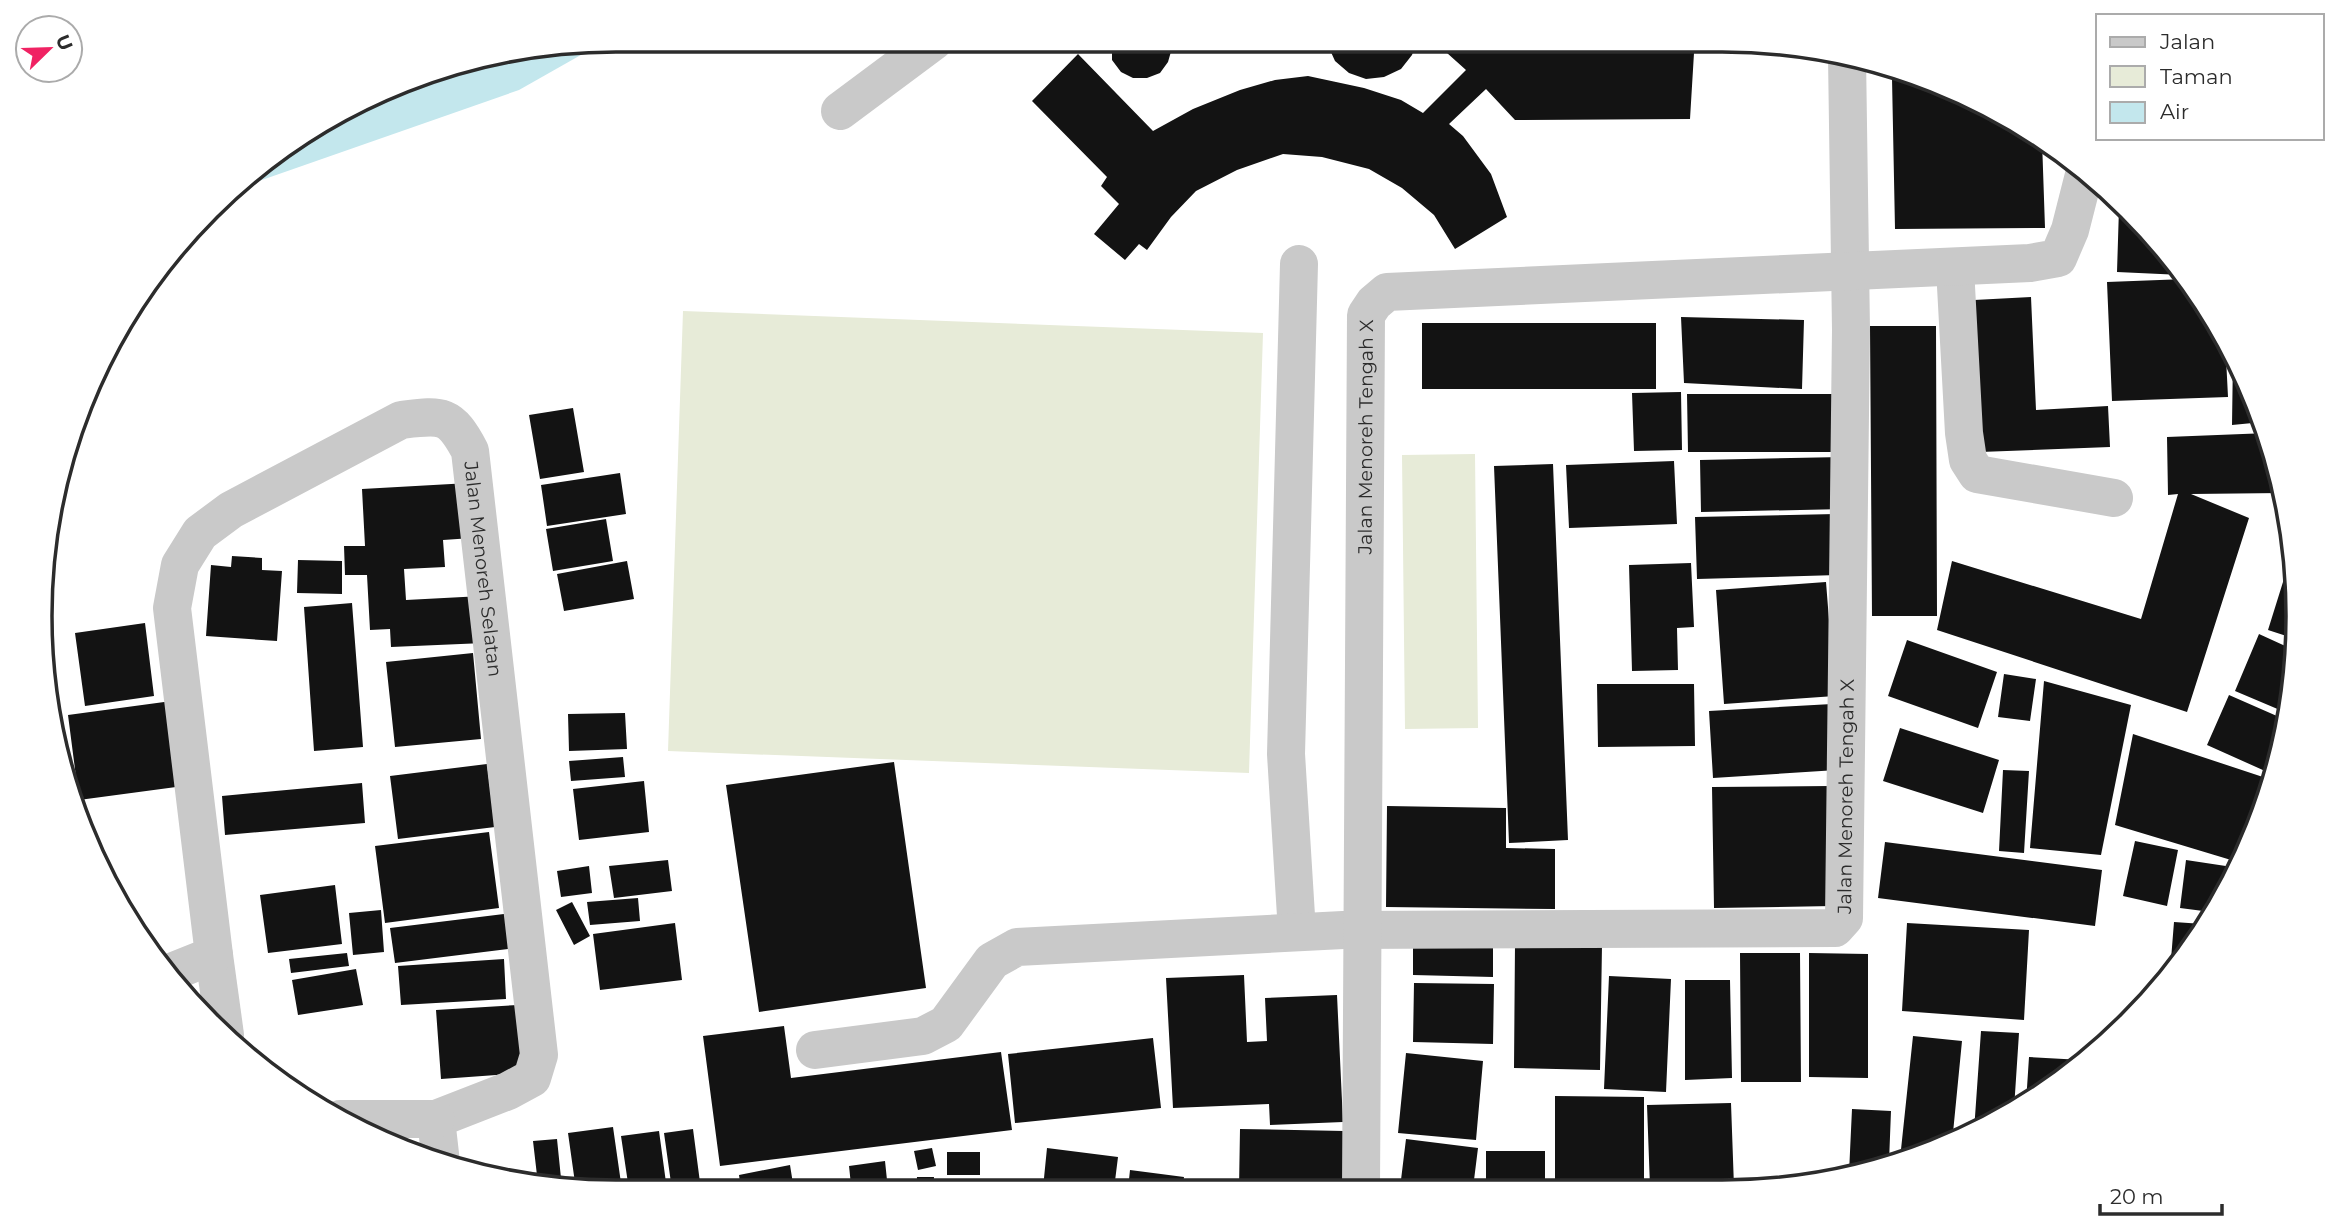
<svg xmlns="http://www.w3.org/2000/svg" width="2338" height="1232" font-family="Montserrat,sans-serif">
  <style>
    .green { fill: #e7ebd8 }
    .water { fill: #c3e7ed }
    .building { fill: #131313 }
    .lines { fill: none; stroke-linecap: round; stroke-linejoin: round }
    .minor { stroke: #c9c9c9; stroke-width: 38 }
    .labels { text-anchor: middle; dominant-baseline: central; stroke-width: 7; stroke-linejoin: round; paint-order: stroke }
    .street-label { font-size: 19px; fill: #2c2c2c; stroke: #fff }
    .rim { fill: none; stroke: #2c2c2c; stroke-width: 3.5 }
  </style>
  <rect width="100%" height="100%" fill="#fff"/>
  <path class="green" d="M683,311l580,22 -14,440 -581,-22z
    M1475,454l3,274 -73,1 -3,-274z"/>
  <path class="water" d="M602,43l-83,47 -280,98 26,-29 166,-88z"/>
  <path class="building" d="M1112,41h58l2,7 -4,14 -8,11 -13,5h-14l-12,-6 -9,-12z
    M1326,41h91l-5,14 -11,14 -17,8 -18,2 -17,-6 -14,-12z
    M1440,41h91l7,5 180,-5 -24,12 -4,66 -175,1 -29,-31 -37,35 14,12 28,38 16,43 -52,32 -21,-34 -32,-27 -33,-19 -47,-12 -39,-3 -46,16 -41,21 -25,26 -24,33 -8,-6 -14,16 -31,-26 25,-30 -18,-18 6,-9 -75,-76 46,-47 75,77 40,-22 47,-19 35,-10 33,-4 56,12 37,12 22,13 43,-43 -29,-26z
    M1892,78h28l57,22 65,40 3,88 -150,1z
    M2119,208h6l30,29 27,38 -65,-3z
    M2186,279l39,59 3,59 -116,4 -5,-119z
    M2031,297l5,113 72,-4 2,41 -130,5 -6,-152z
    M1681,317l123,3 -2,69 -118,-6z
    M1422,323h234v66h-234z
    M1870,326h66l1,290h-65z
    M2233,356l11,24 19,42 -31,3z
    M1681,392l1,58 -48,1 -2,-58z
    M1687,394h156v58h-155z
    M573,408l11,64 -44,7 -11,-64z
    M2268,433l14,60 -91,1 58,24 -62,194 -250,-82 15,-69 189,58 37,-125 -10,1 -1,-58z
    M1843,457l2,52 -144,3 -1,-52z
    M1674,461l3,63 -108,4 -3,-63z
    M1553,464l15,376 -59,3 -15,-377z
    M620,473l6,41 -79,12 -6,-41z
    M469,483l3,55 -29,2 2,27 -41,2 2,31 76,-4 2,47 -93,4 -1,-18 -20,1 -3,-55h-22l-1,-29h21l-3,-57z
    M1836,514l2,61 -141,4 -2,-62z
    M606,519l7,42 -60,10 -7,-42z
    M2293,550l3,89 -28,-9z
    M232,556l30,2v12l20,1 -5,70 -71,-5 5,-71 20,2z
    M298,560l44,1v33l-45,-1z
    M627,561l7,38 -70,12 -7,-37z
    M1691,563l3,64 -17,1 1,42 -46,1 -3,-106z
    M1826,582l9,114 -111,8 -8,-114z
    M352,603l11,144 -49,4 -10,-144z
    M145,623l9,73 -69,10 -10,-73z
    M2259,634l37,17 -9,62 -52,-22z
    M1907,640l90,32 -19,56 -90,-32z
    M473,653l8,86 -86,8 -9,-85z
    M2004,674l32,5 -6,42 -32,-4z
    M2044,681l87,24 -30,150 -71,-7z
    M1597,684h97l1,62 -97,1z
    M2229,695l57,25 -12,55 -67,-30z
    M179,700l12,85 -112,15 -11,-85z
    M1832,704l5,66 -124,8 -4,-67z
    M625,713l2,36 -58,2 -1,-37z
    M1900,728l99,32 -16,53 -100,-32z
    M2133,734l139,46 -31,83 -126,-38z
    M623,757l2,20 -54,4 -2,-20z
    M894,762l32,226 -167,24 -33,-227z
    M487,764l8,63 -97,12 -8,-63z
    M2003,770l26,1 -5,82 -25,-2z
    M644,781l5,51 -70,8 -6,-51z
    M362,783l3,40 -140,12 -3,-39z
    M1831,786l2,120 -119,2 -2,-121z
    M1387,806l119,2v40l49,1v60l-169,-2z
    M489,832l10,76 -114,15 -10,-77z
    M2135,841l43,9 -11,56 -44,-10z
    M1885,842l217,28 -7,56 -217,-28z
    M668,860l4,31 -58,7 -5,-32z
    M2186,860l53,8 -28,44 -31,-4z
    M589,866l3,27 -31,4 -4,-26z
    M335,885l7,59 -74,9 -8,-58z
    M638,898l2,23 -50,4 -3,-23z
    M572,902l18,34 -16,9 -18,-35z
    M381,910l3,42 -31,3 -4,-42z
    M512,913l4,35 -121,15 -5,-35z
    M2174,922l29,2 -33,48z
    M675,923l7,57 -82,10 -7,-56z
    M1907,923l122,7 -5,90 -122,-9z
    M1413,939l80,2v36l-80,-2z
    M1515,944l87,1 -2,125 -86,-2z
    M347,953l2,13 -58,7 -2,-14z
    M1740,953h60l1,129h-60z
    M1809,953l59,1v124l-59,-1z
    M504,959l2,40 -105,6 -3,-39z
    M356,969l7,36 -65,10 -6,-35z
    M1244,975l3,67 20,-1 -2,-43 72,-3 6,127 -73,3 -1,-21 -96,4 -7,-130z
    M1609,976l62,3 -5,113 -62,-3z
    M1685,980h45l2,98 -47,2z
    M1414,983l80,1 -1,60 -80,-2z
    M518,1005l5,68 -82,6 -5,-69z
    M784,1026l7,52 210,-26 11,78 -292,36 -17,-130z
    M1981,1031l38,2 -5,76 -40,22z
    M1913,1036l49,5 -10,102 -52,16z
    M1153,1038l8,70 -146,15 -7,-69z
    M1406,1053l77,8 -7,79 -78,-7z
    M2029,1057l53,3 -40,34 -16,9z
    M1555,1096l89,1v90l-89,1z
    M1731,1103l3,84h-84l-3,-82z
    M1852,1109l39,2 -2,51 -40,11z
    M395,1125l2,21 -36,-14z
    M613,1127l9,63h-46l-8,-57z
    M693,1129l8,61h-29l-8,-57z
    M1240,1129l104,2 -1,57h-104z
    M659,1131l8,59h-38l-8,-54z
    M557,1139l5,49 -24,-4 -5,-43z
    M1406,1139l72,9 -5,40h-73z
    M932,1148l4,18 -18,4 -4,-19z
    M1047,1148l71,9 -4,32 -71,-1z
    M1486,1151h59v37h-59z
    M947,1152h33v23h-33z
    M885,1161l2,19 -36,5 -2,-19z
    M790,1165l4,25h-53l-2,-15z
    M1130,1170l54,7 -2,12h-54z
    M917,1177h17l-1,12h-17z
    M841,1179l1,11h-32l-1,-8z
    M995,1182h31v7h-31z
    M905,1186l1,4h-23v-2z
    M945,1186h30v3h-30z"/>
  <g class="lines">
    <g class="minor">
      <path d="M840,111l94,-70"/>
      <path d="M1955,268l9,165 4,27 9,14 137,24"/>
      <path d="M1297,932l-11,-178 13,-490"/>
      <path d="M214,955l11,80"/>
      <path id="s1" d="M169,973l45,-18 -42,-347 8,-43 20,-32 31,-23 170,-90c41,-5 49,-7 69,31l69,604 -7,23 -24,13 -72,28 5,44"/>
      <path id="s2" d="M815,1050l108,-14 23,-12 46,-63 25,-14 326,-17 492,-2 9,-10 7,-588 -4,-274"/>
      <path d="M340,1119h96"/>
      <path id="s3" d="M1361,1188l5,-873 8,-12 13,-11 643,-29 28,-5 12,-28 15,-59"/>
    </g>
  </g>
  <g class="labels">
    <g class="street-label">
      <text stroke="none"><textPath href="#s3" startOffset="751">Jalan Menoreh Tengah X</textPath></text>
      <text stroke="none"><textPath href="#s1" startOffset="914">Jalan Menoreh Selatan</textPath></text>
      <text stroke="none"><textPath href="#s2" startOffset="1195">Jalan Menoreh Tengah X</textPath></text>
    </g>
  </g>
  <path d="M0 0H2338V1232H0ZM616 52H1722A564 564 0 0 1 2286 616V616A564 564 0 0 1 1722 1180H616A564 564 0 0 1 52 616V616A564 564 0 0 1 616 52Z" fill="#fff" fill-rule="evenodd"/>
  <path class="rim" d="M616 52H1722A564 564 0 0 1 2286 616V616A564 564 0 0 1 1722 1180H616A564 564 0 0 1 52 616V616A564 564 0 0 1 616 52Z"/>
  <rect x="2096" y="14" width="228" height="126" fill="#ffffff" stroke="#ababab" stroke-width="2"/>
  <rect x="2110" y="37" width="35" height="10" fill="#c9c9c9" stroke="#ababab" stroke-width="2"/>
  <text x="2160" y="49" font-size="21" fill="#2c2c2c">Jalan</text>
  <rect x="2110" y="66" width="35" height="21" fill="#e7ebd8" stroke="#ababab" stroke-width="2"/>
  <text x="2160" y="84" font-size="21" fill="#2c2c2c">Taman</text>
  <rect x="2110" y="102" width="35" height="21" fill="#c3e7ed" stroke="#ababab" stroke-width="2"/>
  <text x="2160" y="119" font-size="21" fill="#2c2c2c">Air</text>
  <g transform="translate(49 49) rotate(67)"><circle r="33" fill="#ffffff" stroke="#ababab" stroke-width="2"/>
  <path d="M0-5L12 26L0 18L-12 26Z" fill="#f02263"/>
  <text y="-10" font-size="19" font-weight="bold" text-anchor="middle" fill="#2c2c2c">U</text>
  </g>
  <path d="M2100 1204v10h122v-10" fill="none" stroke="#2c2c2c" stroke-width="3.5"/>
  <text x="2110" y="1204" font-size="21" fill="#2c2c2c" stroke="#ffffff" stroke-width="5" paint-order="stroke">20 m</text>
</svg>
